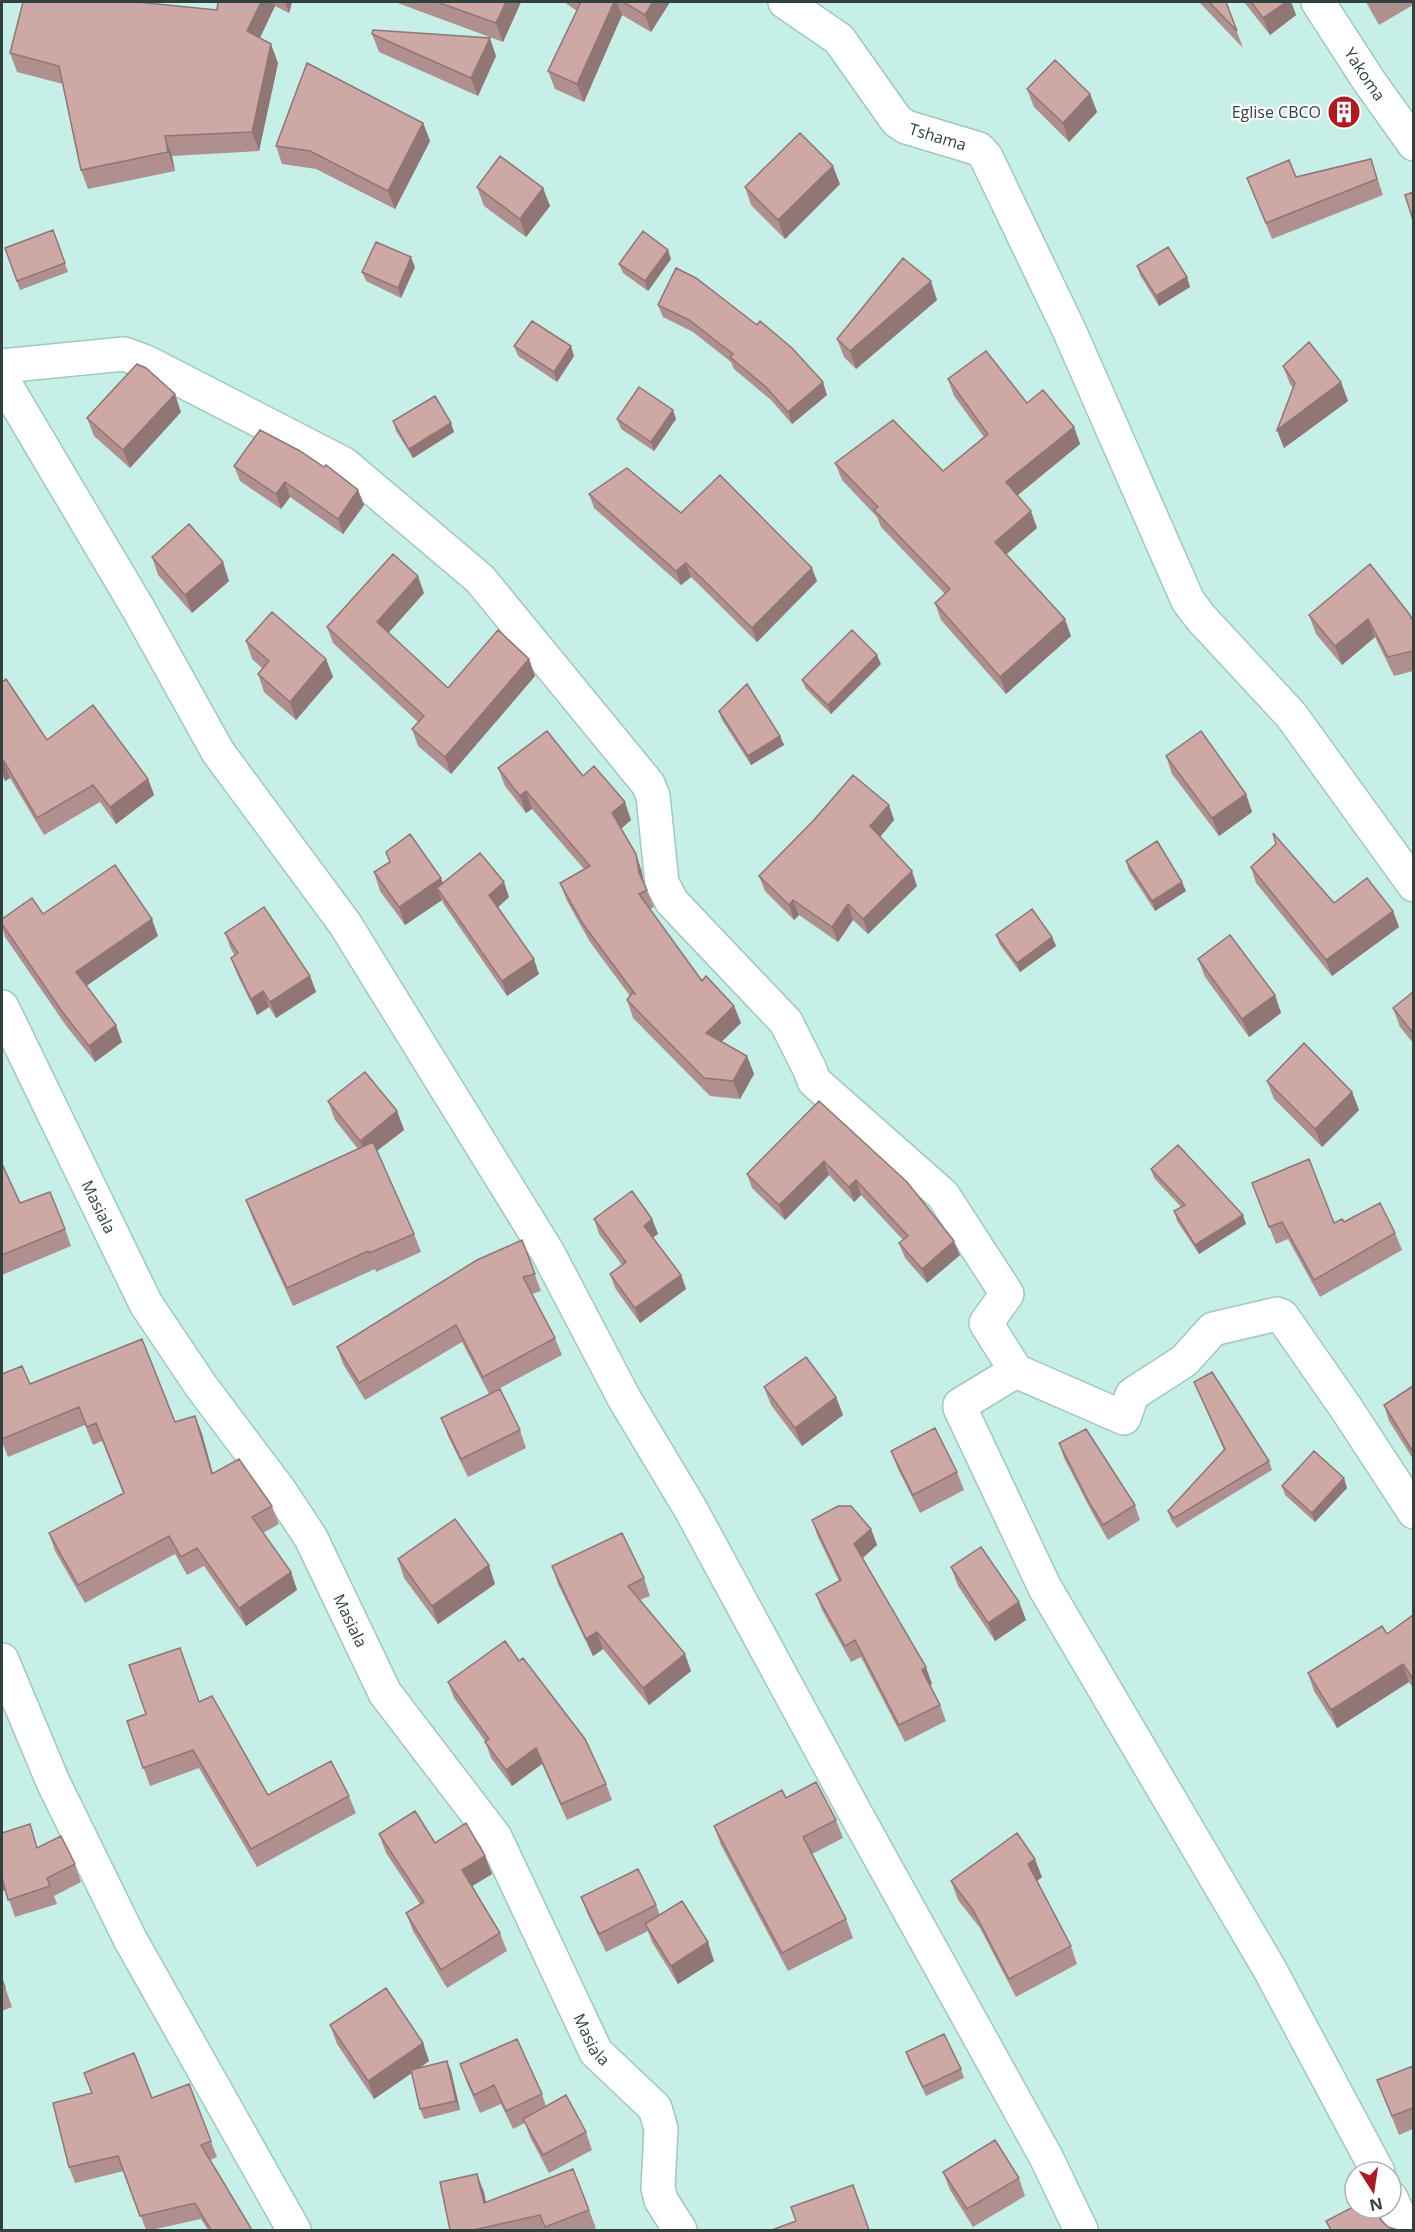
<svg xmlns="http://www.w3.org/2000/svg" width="1415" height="2232" font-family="'Open Sans',sans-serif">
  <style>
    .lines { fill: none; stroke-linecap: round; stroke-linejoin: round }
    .minor-casing { stroke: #a0c8c0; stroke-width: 36 }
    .minor { stroke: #fff; stroke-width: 33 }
    .wall { fill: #b0908e }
    .shaded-wall { fill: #907674 }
    .building { fill: #cda8a5; stroke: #907674; stroke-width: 1.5 }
    .labels { text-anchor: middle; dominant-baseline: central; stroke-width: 4.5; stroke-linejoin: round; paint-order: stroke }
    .street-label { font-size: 16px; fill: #30413e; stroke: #fff }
    .poi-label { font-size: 16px; fill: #30413e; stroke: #fff; text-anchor: end }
  </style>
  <rect width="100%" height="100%" fill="#c6efe7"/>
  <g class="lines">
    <defs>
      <g id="minor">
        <path id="s1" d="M785,2l54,37 58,82 9,6 73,22 7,8 83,173 119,271 13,17 90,97 123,170"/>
        <path id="s2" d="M1318,2l51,79 45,63"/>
        <path d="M2,366l122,-12 22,8 198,102 136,115 168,205 5,12 9,87 10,19 114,120 24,48 4,11 129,114 64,99 -21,29 30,48 -56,34v3l85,180 224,380 109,204"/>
        <path d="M2,379l137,231 79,142 127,172 203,329 76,145 66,110 167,308 189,341 35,73"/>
        <path id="s3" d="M2,1007l144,297 55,82 79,105 31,47 74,155 110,144 101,215 59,56 6,21 -3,59 3,12 19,30"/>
        <path d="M1016,1371l108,47 8,-23 4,-3 48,-31 29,-32 64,-15 5,2 64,92 68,104"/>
        <path d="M2,1660l51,122 77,157 164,291"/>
        <path d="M1391,2198l14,32"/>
      </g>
    </defs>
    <use href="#minor" class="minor-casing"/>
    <use href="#minor" class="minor"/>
  </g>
  <path class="wall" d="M141,2l76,8 1,-8h74l-3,11 -14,-7 -15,32 18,25 -19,88 -87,5 3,15 -87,18 -7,-19 -18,-86 -46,-12 -7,-19z
    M395,2h126l-18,40z
    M564,2h106l-19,30 -29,-17 -38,87 -29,-13 -7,-18 29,-60z
    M1199,2h27l17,46z
    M1244,2h47l5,13 -26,20z
    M1366,2h47v3l-34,20z
    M372,34l124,22 -18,40 -99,-44z
    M1027,89l63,5 7,18 -28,30 -35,-35z
    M423,123l7,18 -35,68 -79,-40 -34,-5 -6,-18z
    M1371,159l12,36 -111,44 -25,-61 49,-1z
    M840,184l-55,55 -34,-34 -6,-18z
    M477,187l66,1 7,18 -24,31 -42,-31z
    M53,230l15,42 -48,18 -15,-42z
    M671,259l-23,32 -25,-18 -4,-9z
    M1137,266l50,11 3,10 -31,19 -19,-31z
    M415,267l-14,31 -35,-17 -4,-9z
    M676,268l151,127 -35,29 -21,-24 -37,-31 -3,-7 -38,-30 -30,-15 -5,-12z
    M937,300l-81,69 -12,-12 -7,-18z
    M514,346l60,10 -17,26 -39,-26z
    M1283,366l58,16 7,19 -64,47 -7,-18 16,-42 -3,-4z
    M948,379l79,24 47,24 6,17 -62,51 19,33 -31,26 65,82 -65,58 -65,-74 -6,-17 10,-9 -64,-67 -4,-10 -35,-37 -7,-17 108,8 41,-34 -30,-41z
    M673,410l3,9 -22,32 -33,-22 -4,-10z
    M181,412l-51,56 -36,-32 -7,-18z
    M393,421l61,11 -41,26 -17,-27z
    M234,466l124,24 6,15 -21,29 -53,-37 -9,12 -41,-28z
    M589,494l92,19 136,68 -60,61 -66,-65 -10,8 -87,-77z
    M152,557l77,24 -37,32 -34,-38z
    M424,593l-36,40 60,55 81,-29 6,17 -84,98 -33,-28 -6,-17 6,-7 -85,-79 -6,-16z
    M1309,615l104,6v50l-19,5 -19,-39 -33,28 -26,-31z
    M246,641l80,18 7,18 -37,43 -32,-28 -6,-18 4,-6 -10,-9z
    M881,664l-50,50 -25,-25 -4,-9z
    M2,682l45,58 101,39 6,16 -38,29 -16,-22 -56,33 -34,-57 -5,3 -3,-6z
    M719,711l61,25 4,9 -33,20 -29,-45z
    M1166,756l80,38 6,18 -33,24 -47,-62z
    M498,768l85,8 48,44 -10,9 15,25 6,18 2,11 10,24 -4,2 52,72 32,25 7,17 -20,19 26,14 7,18 -14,25 -30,-3 -77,-78 -6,-18 3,-4 -40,-54 -23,-41 -7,-18 24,-14 -52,-60 -6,4 -21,-27z
    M889,805l5,15 -14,17 37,49 -49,48 -15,-14 -15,22 -39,-27 -5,5 -29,-29 -6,-15z
    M1126,861l60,30 -31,20 -26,-40z
    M1251,867l83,36 59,8 6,16 -67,49 -76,-93z
    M374,872l69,11 66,14 -11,10 41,67 -32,22 -64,-93 -1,-3 -37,25 -25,-34z
    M43,914l115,22 -72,50 36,56 -27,20 -28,-35 -62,-90 -3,-11v-7z
    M225,933l85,43 6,16 -40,26 -7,-11 -12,8 -20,-41 -6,-16 4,-2 -4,-7z
    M996,935l56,2 4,9 -36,26 -20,-27z
    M1198,959l77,36 6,18 -32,24 -44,-60z
    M1413,992v51l-13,-16 -7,-19z
    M1267,1081l85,11 7,18 -37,37 -48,-48z
    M328,1101l69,10 7,19 -27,21 37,83 7,18 -45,20 -1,-3 -82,37 -40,-87 -7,-19 112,-51 -23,-29z
    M819,1101l141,154 -33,28 -22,-25 -6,-15 4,-3 -42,-45 -7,7 -25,-27 -44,45 -33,-32 -5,-14z
    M2,1164l18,39 45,26 6,17 -69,29z
    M1151,1169l95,55 -47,30 -22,-33 -3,-10 7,-4 -27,-29z
    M1252,1183l82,40 10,-1 51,11 7,17 -82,47 -32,-58 -12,5z
    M594,1219h58l6,15 -6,4 29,37 5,14 -46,34 -25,-35 -5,-14 12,-9 -23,-31z
    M522,1240l19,51 -9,3 23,44 7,17 -73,39 -27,-52 -97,58 -22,-36 -6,-17z
    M2,1374l28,10 145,38 20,-6 7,18 11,40 59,32 7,18 -16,9 28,39 6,18 -51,36 -42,-60 -17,9 -12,-21 -90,49 -30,-52 -6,-18 74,-40 -21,-52 -9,4 -8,-20 -77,32 -6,-15z
    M1194,1382l75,79 3,9 -95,58 -6,-8 -3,-9 56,-61z
    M1413,1386v73l-24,-38 -5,-16z
    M764,1387l72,10 7,18 -41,31 -31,-41z
    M441,1418l79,12 6,18 -58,29 -20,-41z
    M1059,1443l76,62 5,15 -32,20 -14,-24 -30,-58z
    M891,1451l66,21 7,18 -44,23 -22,-44z
    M1282,1486l65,2 -32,34 -30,-27z
    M812,1520l59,9 6,16 -14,13 69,126 -2,1 10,20 6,16 -41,21 -44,-85 -10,5 -29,-52 -6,-16 23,-13 -21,-44z
    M398,1559l97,25 -57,40 -34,-46z
    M552,1566l92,12 6,18 -10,4 51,71 -42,34 -46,-56 -10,7 -35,-72z
    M951,1567l68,35 7,18 -31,21 -37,-55z
    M1413,1615v73l-4,-6 -72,46 -23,-37 -6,-18 79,-39z
    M448,1682l158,102 6,16 -45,20 -25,-56 -30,22 -21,-28 -6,-17 -31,-43z
    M199,1702l69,93 81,1 7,17 -99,54 -58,-99 -49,18 -23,-65z
    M786,1798l50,22 7,18 -31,16 34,65 7,19 -65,33 -67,-126 -7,-19z
    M2,1833l73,31 6,18 -27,14 3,8 -42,13 -9,-26h-4z
    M379,1834l56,9 50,13 7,18 -20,12 28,47 7,18 -60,37 -34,-57 -7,-18 14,-9 -34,-51z
    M1042,1877l-5,4 34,65 6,18 -61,33 -36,-69 -22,-28 -7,-19z
    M581,1897l75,8 4,10 54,46 -36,23 -26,-42 -4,-11 -42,21 -18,-37z
    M2,1979l10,28 -10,4z
    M330,2025l93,18 6,18 -9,7 27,-7 4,10 9,39 -36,9 -4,-10 -8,-36 -38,26 -37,-55z
    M906,2052l55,17 3,9 -38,18 -17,-35z
    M460,2064l82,30 4,12 40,26 6,18 -43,23 -19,-36 -5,-14 -12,6 -12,-25 -21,9 -13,-30z
    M1413,2066v63l-14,6 -22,-55z
    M84,2073l68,25 37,-14 28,73 -7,3 42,70h-44l-7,-11 -50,11h-5l-22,-59 -49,12 -6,-16 23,-74z
    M573,2169l23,59 -6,2h-140l34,-38 2,11z
    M943,2172l76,6 6,18 -52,31 -23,-37z"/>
  <path class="shaded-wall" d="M261,2h12l2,4 -21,44 -7,-19z
    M285,2h7l-3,11z
    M506,2h15l-18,40 -7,-19z
    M614,2h3l5,13 -38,87 -7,-18z
    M653,2h17l-19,30 -6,-17z
    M1286,2h5l5,13 -26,20 -7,-17z
    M490,38l6,18 -18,40 -7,-18z
    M271,44l7,19 -19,88 -7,-19z
    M1090,94l7,18 -28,30 -6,-19z
    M423,123l7,18 -35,68 -7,-18z
    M165,136l7,20 3,15 -7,-19z
    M833,166l7,18 -55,55 -7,-19z
    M543,188l7,18 -24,31 -6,-18z
    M668,250l3,9 -23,32 -3,-10z
    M411,257l4,10 -14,31 -3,-10z
    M1187,277l3,10 -31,19 -3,-10z
    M931,281l6,19 -81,69 -6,-18z
    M571,346l3,10 -17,26 -3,-10z
    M823,382l4,13 -35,29 -4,-12z
    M1341,382l7,19 -64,47 -7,-18z
    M175,394l6,18 -51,56 -7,-18z
    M673,410l3,9 -22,32 -3,-9z
    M451,423l3,9 -41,26 -4,-9z
    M1074,427l6,17 -67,55 -7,-17z
    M285,482l5,15 -9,12 -5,-15z
    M358,490l6,15 -21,29 -5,-15z
    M1031,511l6,17 -36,31 -6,-17z
    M223,562l6,19 -37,32 -7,-18z
    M686,563l5,14 -10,8 -5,-14z
    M812,568l5,13 -60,61 -5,-14z
    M418,576l6,17 -41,46 -6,-17z
    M1065,619l6,17 -65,58 -6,-17z
    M1368,619l7,18 -33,28 -7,-19z
    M877,655l4,9 -50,50 -3,-9z
    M326,659l7,18 -37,43 -6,-18z
    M529,659l6,17 -84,98 -6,-17z
    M780,736l4,9 -33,20 -3,-9z
    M4,761l6,17 -5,3 -3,-10v-9z
    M148,779l6,16 -38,29 -6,-17z
    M526,791l6,18 -6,4 -6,-17z
    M1246,794l6,18 -33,24 -7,-18z
    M625,802l6,18 -13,11 -6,-18z
    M889,805l5,15 -18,22 -6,-16z
    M636,854l6,18 3,19 -6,-18z
    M912,871l5,15 -49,48 -5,-15z
    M441,878l7,18 -11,-8 5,12 -37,25 -6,-18z
    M504,882l5,15 -14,13 -6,-15z
    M1182,882l4,9 -31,20 -3,-10z
    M793,900l6,15 -5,5 -5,-15z
    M848,904l5,16 -15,22 -6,-15z
    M1393,911l6,16 -67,49 -6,-16z
    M152,919l6,17 -76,53 -6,-17z
    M1052,937l4,9 -36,26 -3,-9z
    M534,959l5,15 -32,22 -5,-15z
    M310,976l6,16 -40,26 -6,-16z
    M263,991l6,16 -12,8 -6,-16z
    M1275,995l6,18 -32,24 -7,-18z
    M734,1006l7,17 -29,28 -6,-18z
    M116,1025l6,17 -27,20 -6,-16z
    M747,1056l7,18 -14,25 -7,-18z
    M1352,1092l7,18 -37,37 -7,-18z
    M397,1111l7,19 -38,29 -6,-18z
    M824,1161l5,14 -44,45 -6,-15z
    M856,1180l5,15 -7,7 -5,-15z
    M1243,1215l3,9 -47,30 -4,-9z
    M652,1219l6,15 -9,6 -5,-14z
    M954,1241l6,14 -33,28 -5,-14z
    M681,1275l5,14 -46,34 -5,-15z
    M836,1397l7,18 -41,31 -7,-18z
    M195,1416l7,18 16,58 -6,-18z
    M1344,1478l3,10 -32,34 -3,-9z
    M871,1529l6,16 -17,15 -6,-16z
    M489,1565l6,19 -57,40 -6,-18z
    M291,1572l6,18 -51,36 -7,-18z
    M1019,1602l7,18 -31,21 -7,-18z
    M597,1632l6,17 -10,7 -7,-17z
    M685,1654l6,17 -42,34 -6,-17z
    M1403,1664l6,18 -72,46 -6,-18z
    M926,1667l6,17 -4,2 -6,-16z
    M536,1748l6,16 -30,22 -6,-16z
    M485,1856l7,18 -23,14 -7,-18z
    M1035,1859l7,18 -8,6 -6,-19z
    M708,1942l6,19 -36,23 -7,-18z
    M423,2043l6,18 -55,38 -6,-18z
    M447,2061l4,10 9,39 -4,-9z
    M477,2174l7,18 6,30 -6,-19z"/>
  <path class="building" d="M23,2h114l80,8 1,-8h43l-14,29 24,13 -19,88 -87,4 3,16 -87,18 -22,-104 -49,-13z
    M437,2h69l-10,21z
    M581,2h33l-37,82 -29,-13z
    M623,2h30l-8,13z
    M1209,2h17l11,29z
    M1251,2h35l-23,16z
    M373,30l117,8 -19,40 -99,-44z
    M1055,60l35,34 -27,29 -36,-34z
    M307,63l116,60 -35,68 -78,-40 -34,-5z
    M800,133l33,33 -55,54 -33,-33z
    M500,156l43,32 -23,31 -43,-32z
    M1371,159l6,20 -111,44 -19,-45 42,-18 7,17z
    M1413,192v28l-8,-25z
    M53,230l12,33 -48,18 -12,-33z
    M643,231l25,19 -23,31 -26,-17z
    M376,242l35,15 -13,31 -36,-16z
    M1168,247l19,30 -31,19 -19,-30z
    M903,258l28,23 -81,70 -13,-12z
    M676,268l20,10 61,47 3,-4 32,27 31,34 -35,30 -21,-24 -37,-31 3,-3 -44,-34 -31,-15z
    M532,321l39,25 -17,26 -40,-26z
    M1309,342l32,40 -64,48 18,-47 -12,-17z
    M986,351l41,52 16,-13 31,37 -68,55 25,29 -36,31 70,77 -65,58 -65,-74 15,-14 -76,-79 4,-3 -43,-44 58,-43 50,51 45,-37 -40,-55z
    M137,364l9,4 29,26 -52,56 -36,-32z
    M639,387l34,23 -22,32 -34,-23z
    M435,396l16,27 -42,26 -16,-28z
    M260,430l40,21 24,16 2,-2 32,25 -20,29 -53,-37 -9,12 -42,-28z
    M627,468l54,45 39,-38 92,93 -60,60 -66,-65 -10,8 -87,-77z
    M189,524l34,38 -38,33 -33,-38z
    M393,554l25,22 -41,46 71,66 50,-58 31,29 -84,98 -33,-28 12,-13 -97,-89z
    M1370,564l40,51 3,6v30l-25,6 -20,-38 -33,27 -26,-31z
    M272,612l54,47 -36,43 -32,-28 11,-13 -23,-20z
    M852,630l25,25 -49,50 -26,-25z
    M6,679l41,61 46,-35 55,74 -38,28 -17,-22 -56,33 -33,-57 -2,1v-80z
    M747,684l33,52 -32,20 -29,-45z
    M547,731l36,45 11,-10 31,36 -13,11 24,41 3,19 8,17 -8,4 63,87 4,-5 28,30 -28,27 41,23 -14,25 -29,-3 -77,-78 5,-7 3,1 -52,-70 -23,-41 30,-17 -64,-75 -6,5 -22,-28z
    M1201,731l45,63 -34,24 -46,-62z
    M853,775l36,30 -19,21 42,45 -49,48 -15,-15 -16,23 -39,-27 -4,5 -30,-29 54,-55z
    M1273,833l61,70 33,-25 26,33 -67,49 -75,-93 25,-23z
    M410,834l31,44 -42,29 -25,-35 16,-10 -4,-10z
    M1157,841l25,41 -30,19 -26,-40z
    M480,853l24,29 -15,13 45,64 -32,22 -65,-93z
    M115,865l37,54 -76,53 40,53 -27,21 -28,-36 -59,-86v-5l30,-21 11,16z
    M264,907l46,69 -40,26 -7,-11 -12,8 -20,-41 7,-5 -13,-20z
    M1032,909l20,28 -35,26 -21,-28z
    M1230,935l45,60 -33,24 -44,-60z
    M1413,992v41l-20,-25z
    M1304,1043l48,49 -37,37 -48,-48z
    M365,1072l32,39 -37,30 -32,-40z
    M819,1101l88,81 47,59 -32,28 -23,-26 9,-7 -52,-56 -7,7 -25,-26 -45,44 -32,-31z
    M373,1142l41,92 -45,19 -1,-2 -81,37 -41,-88z
    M1178,1145l65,70 -48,30 -21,-34 11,-6 -34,-36z
    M1309,1159l25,64 8,-4 2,3 36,-19 15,30 -81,47 -32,-58 -13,5 -17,-44z
    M2,1164l18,39 30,-11 15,37 -63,26z
    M632,1191l20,28 -8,7 37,49 -46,33 -25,-34 16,-12 -32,-43z
    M522,1240l13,34 -12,3 32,61 -72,39 -27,-52 -97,58 -22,-36 140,-87z
    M142,1339l33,83 20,-6 17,58 27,-15 33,47 -20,11 39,55 -52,36 -42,-60 -16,9 -12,-21 -91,49 -29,-52 75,-40 -28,-70 -9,4 -8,-20 -77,32v-65l20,-8 8,18z
    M806,1357l30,40 -41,31 -31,-41z
    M1212,1372l57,89 -95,57 -6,-7 57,-62 -31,-67z
    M1413,1386v66l-29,-47z
    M500,1389l20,41 -59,29 -20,-41z
    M935,1428l22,44 -44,23 -22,-44z
    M1086,1429l49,76 -32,20 -14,-23 -30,-59z
    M1314,1451l30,27 -32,35 -30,-27z
    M838,1506h13l20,23 -17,15 72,123 -4,3 18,35 -41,20 -44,-85 -10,6 -29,-52 25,-14 -29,-60z
    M455,1519l34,46 -57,41 -34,-47z
    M622,1533l22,45 -16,8 57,68 -42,34 -46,-56 -11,7 -34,-73z
    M981,1547l38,55 -31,21 -37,-56z
    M1413,1615v64l-10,-15 -72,46 -23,-37 74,-47 5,8z
    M505,1641l14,20 4,-3 62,81 21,45 -45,20 -25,-56 -30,22 -21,-28 4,-3 -41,-57z
    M180,1648l19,54 13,-6 56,99 63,-34 18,35 -98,53 -58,-99 -50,18 -16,-47 19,-7 -17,-49z
    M816,1782l20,38 -33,17 43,82 -64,34 -68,-127 68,-36 4,8z
    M415,1811l20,32 31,-20 19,33 -23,14 38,63 -59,37 -35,-57 18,-11 -45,-68z
    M30,1824l7,24 24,-12 14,28 -28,14 3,8 -42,14 -6,-22v-45z
    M1017,1833l18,26 -7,5 43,82 -62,33 -36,-69 -22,-29z
    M638,1869l18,36 -57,29 -18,-37z
    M682,1901l26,41 -37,24 -26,-42z
    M2,1979l3,9 -3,2z
    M386,1988l37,55 -55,38 -38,-56z
    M944,2034l17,35 -38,18 -17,-35z
    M517,2039l25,55 -36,17 -12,-26 -20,10 -14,-31z
    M134,2053l18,45 37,-14 22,57 -10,4 51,85h-41l-16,-27 -55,13 -22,-60 -49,11 -16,-64 39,-10 -8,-20z
    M447,2061l9,40 -36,8 -9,-39z
    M1413,2066v42l-21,8 -15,-36z
    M566,2095l20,37 -43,23 -20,-36z
    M995,2140l24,38 -52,31 -24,-37z
    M573,2169l16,41 -44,17 -5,-12 -66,15h-24l-10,-48 37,-8 7,29z
    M853,2185l16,45h-97l24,-9 -5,-14z
    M1355,2206v2h21l5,12 7,7 10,3h-67l-5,-9z"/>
  <defs>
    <symbol id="building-disc" viewBox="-11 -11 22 22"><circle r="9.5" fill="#ad1a24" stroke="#fff"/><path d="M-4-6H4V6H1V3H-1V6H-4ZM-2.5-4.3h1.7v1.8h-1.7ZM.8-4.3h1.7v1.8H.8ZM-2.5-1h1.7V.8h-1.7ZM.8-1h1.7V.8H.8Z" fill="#fff"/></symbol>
  </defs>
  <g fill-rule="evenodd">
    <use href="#building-disc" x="1325" y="93" width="38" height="38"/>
  </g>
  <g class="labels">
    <g class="street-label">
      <text stroke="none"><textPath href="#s2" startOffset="86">Yakoma</textPath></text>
      <text stroke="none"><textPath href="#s1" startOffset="210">Tshama</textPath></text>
      <text stroke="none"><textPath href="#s3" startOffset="222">Masiala</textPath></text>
      <text stroke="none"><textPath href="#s3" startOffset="708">Masiala</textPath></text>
      <text stroke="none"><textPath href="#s3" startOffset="1194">Masiala</textPath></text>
    </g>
    <g class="poi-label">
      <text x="1321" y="112">Eglise CBCO</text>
    </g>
  </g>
  <rect width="1415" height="2232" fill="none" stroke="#30413e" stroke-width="6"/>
  <g transform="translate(1373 2190) rotate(168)"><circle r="28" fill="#ffffff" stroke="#acb3b2" stroke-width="1.5"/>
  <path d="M0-4.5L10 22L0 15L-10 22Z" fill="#ad1a24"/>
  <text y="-9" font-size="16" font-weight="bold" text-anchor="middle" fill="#30413e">N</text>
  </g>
</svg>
